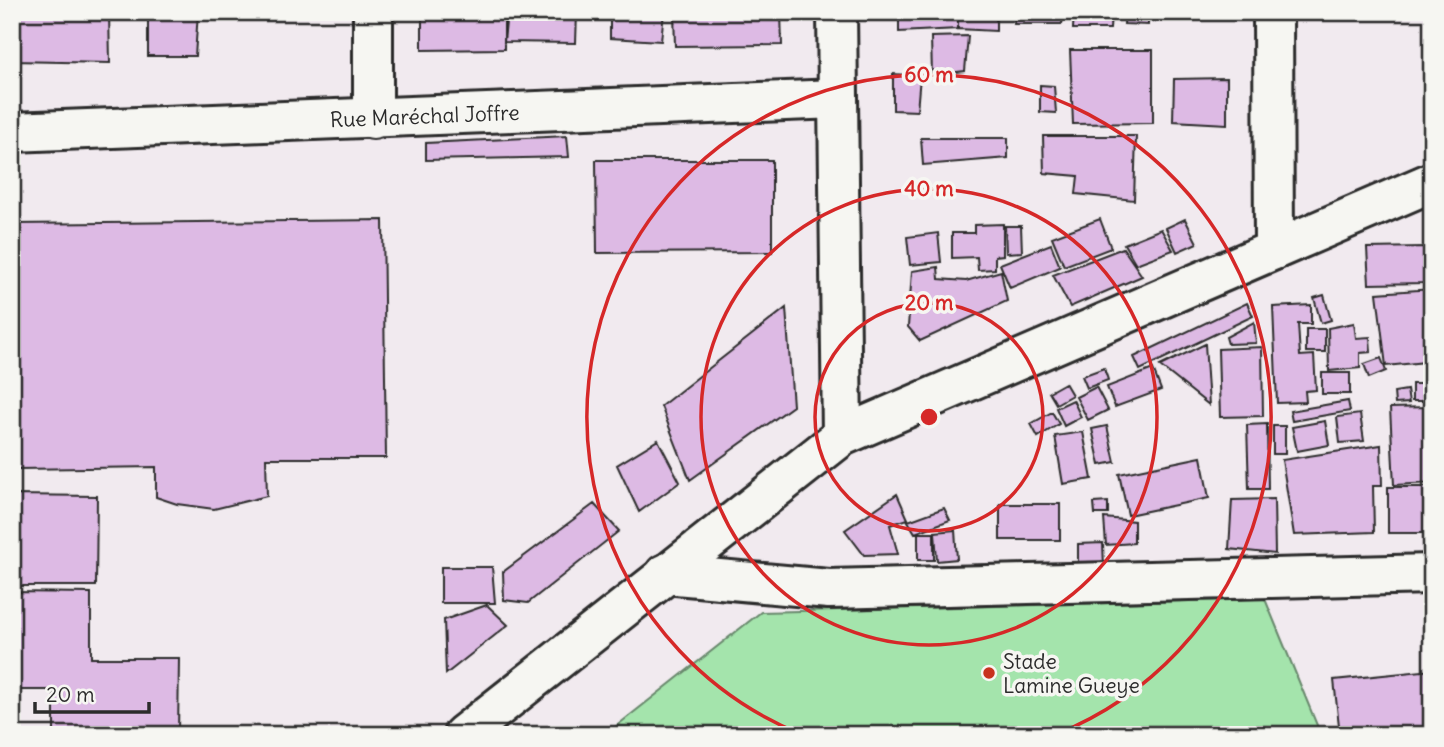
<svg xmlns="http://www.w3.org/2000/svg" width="1444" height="747" font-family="Delius,sans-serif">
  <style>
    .green { fill: #a4e4ac; stroke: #68886c; stroke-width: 2 }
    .building { fill: #ddbae4; stroke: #2b2b2b; stroke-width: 2 }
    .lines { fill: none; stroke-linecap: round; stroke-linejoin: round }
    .minor-casing { stroke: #2b2b2b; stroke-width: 44 }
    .minor { stroke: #f6f6f2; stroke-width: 38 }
    .ring { fill: none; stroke: #d62828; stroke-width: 3.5 }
    .poi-dot { fill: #c8321e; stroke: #f6f6f2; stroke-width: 2.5 }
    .labels { text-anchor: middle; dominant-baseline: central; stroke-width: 7; stroke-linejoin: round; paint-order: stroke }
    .street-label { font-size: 21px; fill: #2b2b2b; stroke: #f6f6f2 }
    .poi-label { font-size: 21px; fill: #2b2b2b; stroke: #f6f6f2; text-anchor: start }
    .centre { fill: #d62828; stroke: #f6f6f2; stroke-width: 3.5 }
    .ring-label { font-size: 21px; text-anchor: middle; font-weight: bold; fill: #d62828; stroke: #f6f6f2; stroke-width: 7; stroke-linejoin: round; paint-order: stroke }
  </style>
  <rect width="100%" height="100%" fill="#f1eaef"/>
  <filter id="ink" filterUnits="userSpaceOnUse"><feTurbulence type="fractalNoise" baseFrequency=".0143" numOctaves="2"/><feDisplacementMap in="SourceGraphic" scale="14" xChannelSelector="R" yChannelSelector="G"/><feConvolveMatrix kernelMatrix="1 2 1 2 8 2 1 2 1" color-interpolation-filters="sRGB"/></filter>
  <g filter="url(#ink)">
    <path class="green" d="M1265,599l56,136h-716l156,-123z"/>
    <path class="building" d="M12,12h97l1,51 -98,-2z
      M148,12h50l-3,44h-47z
      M422,12h82v37l-82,1z
      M507,12h70l-1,31 -72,-1z
      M610,12h54l-3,29 -51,-3z
      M674,12h107l1,33 -107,1z
      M899,12h59v17l-59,3z
      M958,12h38v19l-38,-2z
      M1015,12h48l-1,12h-48z
      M1074,12h37l-1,17h-37z
      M1125,12h23v13l-24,-1z
      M1370,12h58v2l-58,3z
      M968,36l-3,35 -33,4 -1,-38z
      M1070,50h83v73l-80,1z
      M893,74l27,2 -3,35 -24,-1z
      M1227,78v46l-54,-3 1,-42z
      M1040,85l14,1 2,27 -16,-1z
      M567,136l2,21 -143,3v-17z
      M1043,136h93l-2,64 -58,-6 2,-18 -34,-3z
      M921,138h87v20l-85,7z
      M596,160h176v92l-175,1z
      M1100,219l11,29 -47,18 -12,-29z
      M1185,219l12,24 -20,9 -11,-24z
      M383,220l3,238h-120l1,38 -53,13 -37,-5 -21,-7v-30l-138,2 -3,-245z
      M1003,224v31l-8,1v13l-17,1 -1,-13 -25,1v-25h22v-8z
      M1005,226h16l1,26 -16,1z
      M1161,229l12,21 -37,14 -12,-20z
      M938,233l3,29 -31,3 -3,-28z
      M1051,244l9,23 -50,21 -10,-24z
      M1424,247l1,36 -56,1 -2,-36z
      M1123,248l19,28 -72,31 -17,-32z
      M938,267l1,12 27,2 35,-10 6,30 -87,40 -12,-14 4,-56z
      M1432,289v55l-7,1v17l-39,4 -9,-73z
      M1324,295l7,25 -10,3 -7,-25z
      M1247,303l6,13 -113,54 -6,-13z
      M1311,305v19h-13l2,32 14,-1 2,35 -11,1 1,11 -29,1 -4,-96z
      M786,308l7,98 -103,74 -29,-74z
      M1254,322l2,21 -28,1 -2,-7z
      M1354,323l2,15 14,-1 1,15 -11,1v15l-31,3 -1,-43z
      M1306,329h19v23h-19z
      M1205,344l4,61 -49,-39z
      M1262,347l1,69 -43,1 -2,-68z
      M1381,358l5,13 -17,7 -5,-14z
      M1104,368l4,12 -21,8 -5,-12z
      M1153,369l8,21 -46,17 -8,-20z
      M1322,373h28v21h-28z
      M1065,383l7,12 -16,9 -7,-12z
      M1412,384h11v17h-11z
      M1096,387l12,23 -20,10 -12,-23z
      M1407,390l2,13 -14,1 -1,-12z
      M1073,400l8,17 -17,9 -8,-18z
      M1348,401l2,10 -58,10 -2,-10z
      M1429,407l3,76 -38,2 -4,-77z
      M1052,412l7,12 -21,13 -7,-13z
      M1360,414l4,27 -24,2 -3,-26z
      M1325,421l4,24 -32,6 -5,-24z
      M1267,424l1,65h-19l-2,-64z
      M1107,426l8,36 -15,3 -8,-36z
      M1273,426h12v28h-12z
      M1083,432l9,47 -29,5 -8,-48z
      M658,440l22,42 -41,30 -22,-47z
      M1381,445l1,41h-9l1,46 -80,3 -12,-75z
      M1201,457l8,41 -81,17 -9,-41z
      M1388,487h44v46h-44z
      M897,494l11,25 -18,6 8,29 -34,1 -19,-25z
      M12,495l85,1 -1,90h-84z
      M1274,499l1,55 -46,-5 3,-49z
      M1108,502v12h-13l-1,-11z
      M594,504l25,27 -91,72 -24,-3 -1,-28z
      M1000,504h60v36h-60z
      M944,508l6,12 -35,13 -7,-12z
      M1104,518l30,3v22l-28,2z
      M955,530l2,29 -20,2 -2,-29z
      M918,533h16v27h-16z
      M1103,543l1,24 -26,1v-24z
      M441,567h51l3,36h-54z
      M12,592l79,1v65h88l-1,77h-124v-45h-42z
      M487,605l21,20 -62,49 -2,-54z
      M1432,670v61l-32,4h-60l-6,-55z"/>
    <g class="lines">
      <defs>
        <g id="minor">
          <path d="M373,12v107"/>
          <path d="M837,12l5,424"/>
          <path d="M1273,12l1,238"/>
          <path id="s1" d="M12,132l825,-33"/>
          <path d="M665,574l164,15 603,-15"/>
          <path d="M463,735l379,-299 590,-254"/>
        </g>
      </defs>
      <use href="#minor" class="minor-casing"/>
      <use href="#minor" class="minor"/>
    </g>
  </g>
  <g class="ring">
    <circle cx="929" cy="417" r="114"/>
    <circle cx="929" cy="417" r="228"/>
    <path d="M801 734A342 342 0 1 1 1057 734"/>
  </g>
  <circle class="poi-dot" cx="989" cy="673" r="7"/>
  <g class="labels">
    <g class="street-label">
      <text stroke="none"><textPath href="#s1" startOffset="413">Rue Maréchal Joffre</textPath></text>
    </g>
    <g class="poi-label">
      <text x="1003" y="661">Stade<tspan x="1003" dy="24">Lamine Gueye</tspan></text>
    </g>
  </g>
  <circle cx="929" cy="417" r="10" class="centre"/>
  <g class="ring-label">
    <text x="929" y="82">60 m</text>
    <text x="929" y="196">40 m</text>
    <text x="929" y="310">20 m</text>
  </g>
  <rect width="1444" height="747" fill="none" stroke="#f6f6f2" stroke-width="42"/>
  <rect x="21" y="21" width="1402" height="705" fill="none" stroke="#2b2b2b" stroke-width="2.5" filter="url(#ink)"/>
  <path d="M35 702v10h114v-10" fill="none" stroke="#2b2b2b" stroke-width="3.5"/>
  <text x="46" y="702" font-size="21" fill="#2b2b2b" stroke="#f6f6f2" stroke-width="5" paint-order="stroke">20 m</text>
</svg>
